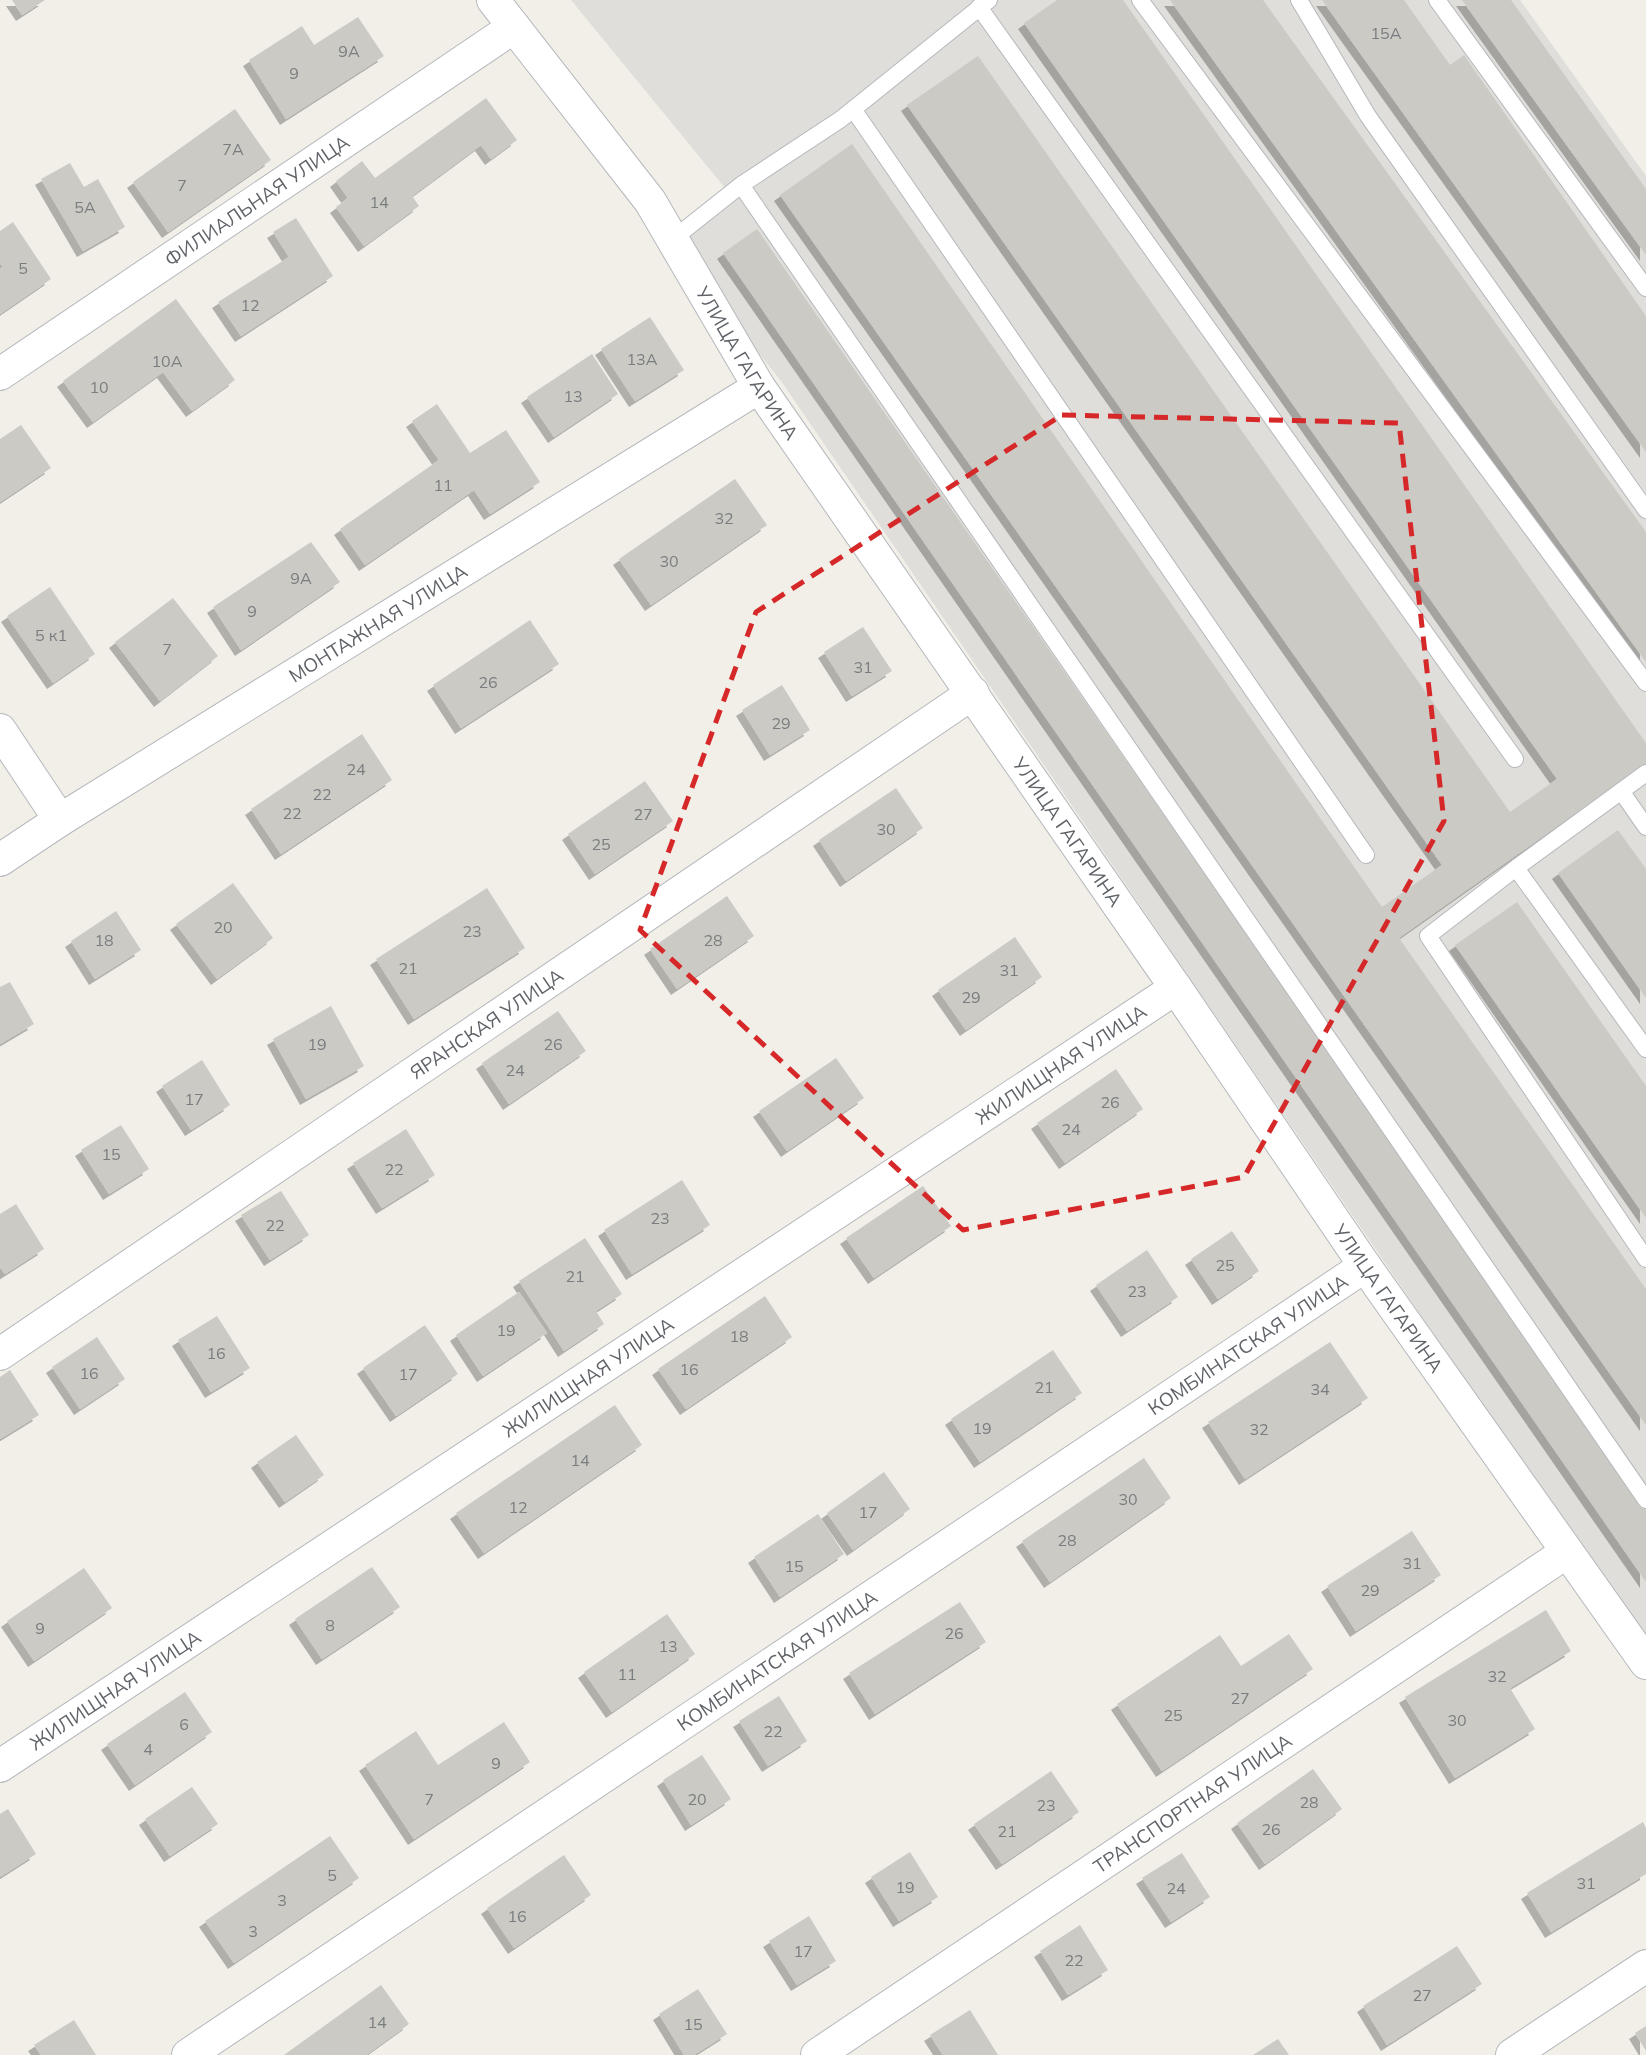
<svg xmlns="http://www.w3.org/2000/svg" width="1646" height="2055" font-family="Mulish,sans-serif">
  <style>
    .industrial { fill: #e0deda }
    .building { fill: #cccac5; filter: url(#shadow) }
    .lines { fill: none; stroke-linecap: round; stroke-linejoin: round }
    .service-casing { stroke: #b5b8bc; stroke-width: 18 }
    .minor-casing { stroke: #b5b8bc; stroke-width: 34 }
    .service { stroke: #fff; stroke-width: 16 }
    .minor { stroke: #fff; stroke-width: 32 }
    .marked { fill: none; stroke: #d62828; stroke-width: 5; stroke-dasharray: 14 9; stroke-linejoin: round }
    .labels { text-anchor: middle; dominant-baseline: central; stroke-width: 7; stroke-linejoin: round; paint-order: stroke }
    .number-label { font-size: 16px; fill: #7a7d7f }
    .street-label { font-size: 19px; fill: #5f6368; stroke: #fff }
  </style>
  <defs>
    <filter id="shadow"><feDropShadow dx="-6" dy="6" stdDeviation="0" flood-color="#0004"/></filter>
  </defs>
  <rect width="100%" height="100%" fill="#f1efe8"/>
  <path class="industrial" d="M571,0h949l126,176v1468l-865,-1263 -106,-134 59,-48z"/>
  <path class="building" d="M12,0h33l-23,15z
    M1057,0h66l523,743v21l-247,174 247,351v136l-866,-1230 72,-51 530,763 60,-42 -535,-760 71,-49 532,756 47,-33 -533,-756z
    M1170,0h93l383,532v130z
    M1322,0h82l46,65 14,-10 182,261v136z
    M1462,0h49l135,189v66z
    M358,17l26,39 -98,63 -37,-59 53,-34 12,19z
    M486,98l31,42 -26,19 -10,-14 -69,51 7,10 -55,40 -28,-39 12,-9 -12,-17 26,-20 13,17z
    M235,109l36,51 -103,72 -35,-50z
    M70,163l14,24 14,-8 27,48 -42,24 -42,-72z
    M296,218l37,58 -92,60 -23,-34 71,-45 -16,-25z
    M13,222l38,57 -51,35v-45l3,-2 -3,-4v-32z
    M757,229l889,1281v72l-923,-1329z
    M176,299l59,81 -43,31 -29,-39 -70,50 -30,-41z
    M650,317l34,53 -49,31 -34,-52z
    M592,354l26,40 -64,43 -27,-40z
    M437,404l33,49 36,-23 34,52 -50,32 -16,-24 -109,75 -25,-36 99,-69 -27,-39z
    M21,425l30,43 -51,34v-63z
    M735,479l32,46 -116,80 -32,-46z
    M311,542l29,40 -99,68 -28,-43z
    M50,587l45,67 -42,29 -46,-67z
    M173,598l45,58 -58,45 -45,-59z
    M530,620l29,44 -98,64 -28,-43z
    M863,627l29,44 -40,25 -28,-44z
    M782,685l28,45 -40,25 -28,-45z
    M362,734l30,46 -111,74 -30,-45z
    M645,781l28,40 -78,53 -27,-40z
    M896,788l27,40 -77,53 -27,-41z
    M1618,830l28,39v129l-88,-125z
    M233,883l40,55 -56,41 -41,-55z
    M487,888l38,60 -111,71 -38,-60z
    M727,896l27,40 -77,53 -27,-40z
    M1517,902l129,184v132l-191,-273z
    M116,911l25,39 -46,29 -24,-38z
    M1015,937l27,40 -76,53 -28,-40z
    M10,982l24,42 -34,20v-57z
    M331,1006l33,60 -58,33 -33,-60z
    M558,1011l28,40 -77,53 -27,-41z
    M836,1058l28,40 -77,53 -28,-40z
    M202,1060l28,45 -39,25 -29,-44z
    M1116,1069l27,40 -78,54 -28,-40z
    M121,1125l28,44 -40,25 -28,-44z
    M406,1129l29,46 -53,33 -29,-45z
    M682,1180l28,45 -78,49 -28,-44z
    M923,1186l28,40 -77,52 -28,-40z
    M281,1191l28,44 -39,25 -29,-45z
    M16,1204l28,45 -39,25 -5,-7v-53z
    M1232,1231l27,40 -41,28 -27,-40z
    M585,1238l37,56 -26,17 8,13 -40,27 -45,-70z
    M1147,1250l31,47 -51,34 -31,-46z
    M519,1292l28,41 -64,43 -27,-41z
    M765,1296l27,41 -106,72 -28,-40z
    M217,1316l33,52 -39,24 -33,-52z
    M425,1325l33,49 -62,42 -33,-48z
    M97,1337l28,42 -45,30 -28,-42z
    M1330,1342l38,56 -123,81 -37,-57z
    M1053,1350l29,43 -102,69 -29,-43z
    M10,1370l29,45 -39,24v-62z
    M615,1405l27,40 -158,108 -28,-40z
    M296,1435l28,40 -39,27 -28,-40z
    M1144,1458l27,40 -121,84 -28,-41z
    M884,1472l26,37 -57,41 -26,-37z
    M818,1514l26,40 -64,43 -26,-40z
    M1412,1531l29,44 -85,56 -29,-45z
    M372,1567l28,40 -78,52 -27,-40z
    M84,1568l28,40 -78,53 -27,-40z
    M960,1602l26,40 -111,72 -26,-41z
    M1546,1610l25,41 -61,37 25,41 -80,49 -50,-81z
    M667,1614l28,40 -83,58 -28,-40z
    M1289,1634l24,35 -151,102 -45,-67 103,-69 21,31z
    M185,1692l27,40 -77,53 -28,-41z
    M779,1696l28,45 -39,25 -29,-45z
    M504,1722l26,40 -116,77 -49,-74 51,-34 22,34z
    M702,1755l29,44 -40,26 -28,-45z
    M1313,1769l29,40 -77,55 -28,-41z
    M1051,1771l28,41 -77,52 -28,-40z
    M192,1787l26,37 -48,32 -25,-37z
    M8,1809l28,45 -36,23v-63z
    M1643,1822l3,6v46l-95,58 -24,-39z
    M330,1836l29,42 -125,85 -29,-42z
    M910,1852l28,45 -39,24 -28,-44z
    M1182,1853l28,44 -39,25 -29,-44z
    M564,1855l27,40 -77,53 -27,-40z
    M809,1916l27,45 -39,24 -28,-44z
    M1080,1925l28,45 -40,25 -28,-44z
    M1457,1946l25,38 -95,61 -24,-39z
    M381,1985l28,39 -43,31h-82z
    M698,1989l29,45 -33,21h-10l-25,-41z
    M970,2010l28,45h-55l-13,-20z
    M74,2020l22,35h-55l-7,-10z
    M1646,2026v25l-11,-18z
    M1278,2039l11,16h-36z"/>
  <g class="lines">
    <defs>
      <path id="service" d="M1140,0l506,683
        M1299,0l69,116 278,394
        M1437,0l209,288
        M979,7l536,752
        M853,109l513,746
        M741,185l905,1315
        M673,239l68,-54 100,-66 148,-119
        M1646,773l-130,95 -88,68 218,323
        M1621,791l25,36
        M1516,868l130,181"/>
      <g id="minor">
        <path id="s1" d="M493,0l157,201 109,186 417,601 189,278 281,397"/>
        <path id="s2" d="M0,374l514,-347"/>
        <path d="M0,730l60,90"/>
        <path id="s3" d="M0,860l60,-40 699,-433"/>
        <path id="s4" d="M0,1354l973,-661"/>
        <path id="s5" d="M0,1766l1176,-778"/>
        <path id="s6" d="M188,2055l1177,-789"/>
        <path id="s7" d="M817,2055l750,-503"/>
        <path d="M1512,2055l134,-89"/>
      </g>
    </defs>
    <use href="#service" class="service-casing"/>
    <use href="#minor" class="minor-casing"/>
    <use href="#service" class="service"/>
    <use href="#minor" class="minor"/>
  </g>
  <path class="marked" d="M1062,415l337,8 45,398 -200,356 -281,53 -323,-300 116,-318z"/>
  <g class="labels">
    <g class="number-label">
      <text x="1386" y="33">15А</text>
      <text x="349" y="51">9А</text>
      <text x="294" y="73">9</text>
      <text x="233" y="149">7А</text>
      <text x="182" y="185">7</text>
      <text x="379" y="202">14</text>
      <text x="85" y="207">5А</text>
      <text x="23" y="268">5</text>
      <text x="250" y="305">12</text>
      <text x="642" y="359">13А</text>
      <text x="167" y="361">10А</text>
      <text x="99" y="387">10</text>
      <text x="573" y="396">13</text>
      <text x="443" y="485">11</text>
      <text x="724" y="518">32</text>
      <text x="669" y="561">30</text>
      <text x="301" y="578">9А</text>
      <text x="252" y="611">9</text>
      <text x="51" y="635">5 к1</text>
      <text x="167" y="649">7</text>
      <text x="863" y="667">31</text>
      <text x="488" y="682">26</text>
      <text x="781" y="723">29</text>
      <text x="356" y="769">24</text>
      <text x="322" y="794">22</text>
      <text x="292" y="813">22</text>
      <text x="643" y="814">27</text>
      <text x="886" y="829">30</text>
      <text x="601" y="844">25</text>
      <text x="223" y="927">20</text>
      <text x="472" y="931">23</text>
      <text x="104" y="940">18</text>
      <text x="713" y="940">28</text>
      <text x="408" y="968">21</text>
      <text x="1009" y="970">31</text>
      <text x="971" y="997">29</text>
      <text x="317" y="1044">19</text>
      <text x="553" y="1044">26</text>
      <text x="515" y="1070">24</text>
      <text x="194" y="1099">17</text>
      <text x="1110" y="1102">26</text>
      <text x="1071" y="1129">24</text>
      <text x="111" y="1154">15</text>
      <text x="394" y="1169">22</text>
      <text x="660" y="1218">23</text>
      <text x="275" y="1225">22</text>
      <text x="1225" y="1265">25</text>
      <text x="575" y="1276">21</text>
      <text x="1137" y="1291">23</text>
      <text x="506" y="1330">19</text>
      <text x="739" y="1336">18</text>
      <text x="216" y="1353">16</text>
      <text x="689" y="1369">16</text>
      <text x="89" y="1373">16</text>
      <text x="408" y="1374">17</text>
      <text x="1044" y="1387">21</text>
      <text x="1320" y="1389">34</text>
      <text x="982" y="1428">19</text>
      <text x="1259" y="1429">32</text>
      <text x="580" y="1460">14</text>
      <text x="1128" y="1499">30</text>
      <text x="518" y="1507">12</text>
      <text x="868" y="1512">17</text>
      <text x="1067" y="1540">28</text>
      <text x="1412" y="1563">31</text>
      <text x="794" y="1566">15</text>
      <text x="1370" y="1590">29</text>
      <text x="330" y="1625">8</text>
      <text x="40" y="1628">9</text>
      <text x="954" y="1633">26</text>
      <text x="668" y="1646">13</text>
      <text x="627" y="1674">11</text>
      <text x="1497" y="1676">32</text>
      <text x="1240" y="1698">27</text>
      <text x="1173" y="1715">25</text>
      <text x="1457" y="1720">30</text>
      <text x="184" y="1724">6</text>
      <text x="773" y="1731">22</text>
      <text x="148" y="1749">4</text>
      <text x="496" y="1763">9</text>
      <text x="429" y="1799">7</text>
      <text x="697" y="1799">20</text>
      <text x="1309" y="1802">28</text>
      <text x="1046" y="1805">23</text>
      <text x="1271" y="1829">26</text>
      <text x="1007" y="1831">21</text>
      <text x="332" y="1875">5</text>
      <text x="1586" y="1883">31</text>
      <text x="905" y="1887">19</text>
      <text x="1176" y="1888">24</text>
      <text x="282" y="1900">3</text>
      <text x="517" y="1916">16</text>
      <text x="253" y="1931">3</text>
      <text x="803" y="1951">17</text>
      <text x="1074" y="1960">22</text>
      <text x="1422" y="1995">27</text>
      <text x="377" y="2022">14</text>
      <text x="693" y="2024">15</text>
    </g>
    <g class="street-label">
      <text stroke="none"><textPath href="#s2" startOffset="310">ФИЛИАЛЬНАЯ УЛИЦА</textPath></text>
      <text stroke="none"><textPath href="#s1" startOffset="444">УЛИЦА ГАГАРИНА</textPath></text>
      <text stroke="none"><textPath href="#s3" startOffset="446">МОНТАЖНАЯ УЛИЦА</textPath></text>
      <text stroke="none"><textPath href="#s1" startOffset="1012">УЛИЦА ГАГАРИНА</textPath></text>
      <text stroke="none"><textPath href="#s4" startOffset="588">ЯРАНСКАЯ УЛИЦА</textPath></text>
      <text stroke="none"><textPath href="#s5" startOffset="1272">ЖИЛИЩНАЯ УЛИЦА</textPath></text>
      <text stroke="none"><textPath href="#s1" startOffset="1578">УЛИЦА ГАГАРИНА</textPath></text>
      <text stroke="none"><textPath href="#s6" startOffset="1276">КОМБИНАТСКАЯ УЛИЦА</textPath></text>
      <text stroke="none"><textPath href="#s5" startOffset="705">ЖИЛИЩНАЯ УЛИЦА</textPath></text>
      <text stroke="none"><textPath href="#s6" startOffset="709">КОМБИНАТСКАЯ УЛИЦА</textPath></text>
      <text stroke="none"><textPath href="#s5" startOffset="138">ЖИЛИЩНАЯ УЛИЦА</textPath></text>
      <text stroke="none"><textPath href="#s7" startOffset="452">ТРАНСПОРТНАЯ УЛИЦА</textPath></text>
    </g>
  </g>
</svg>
